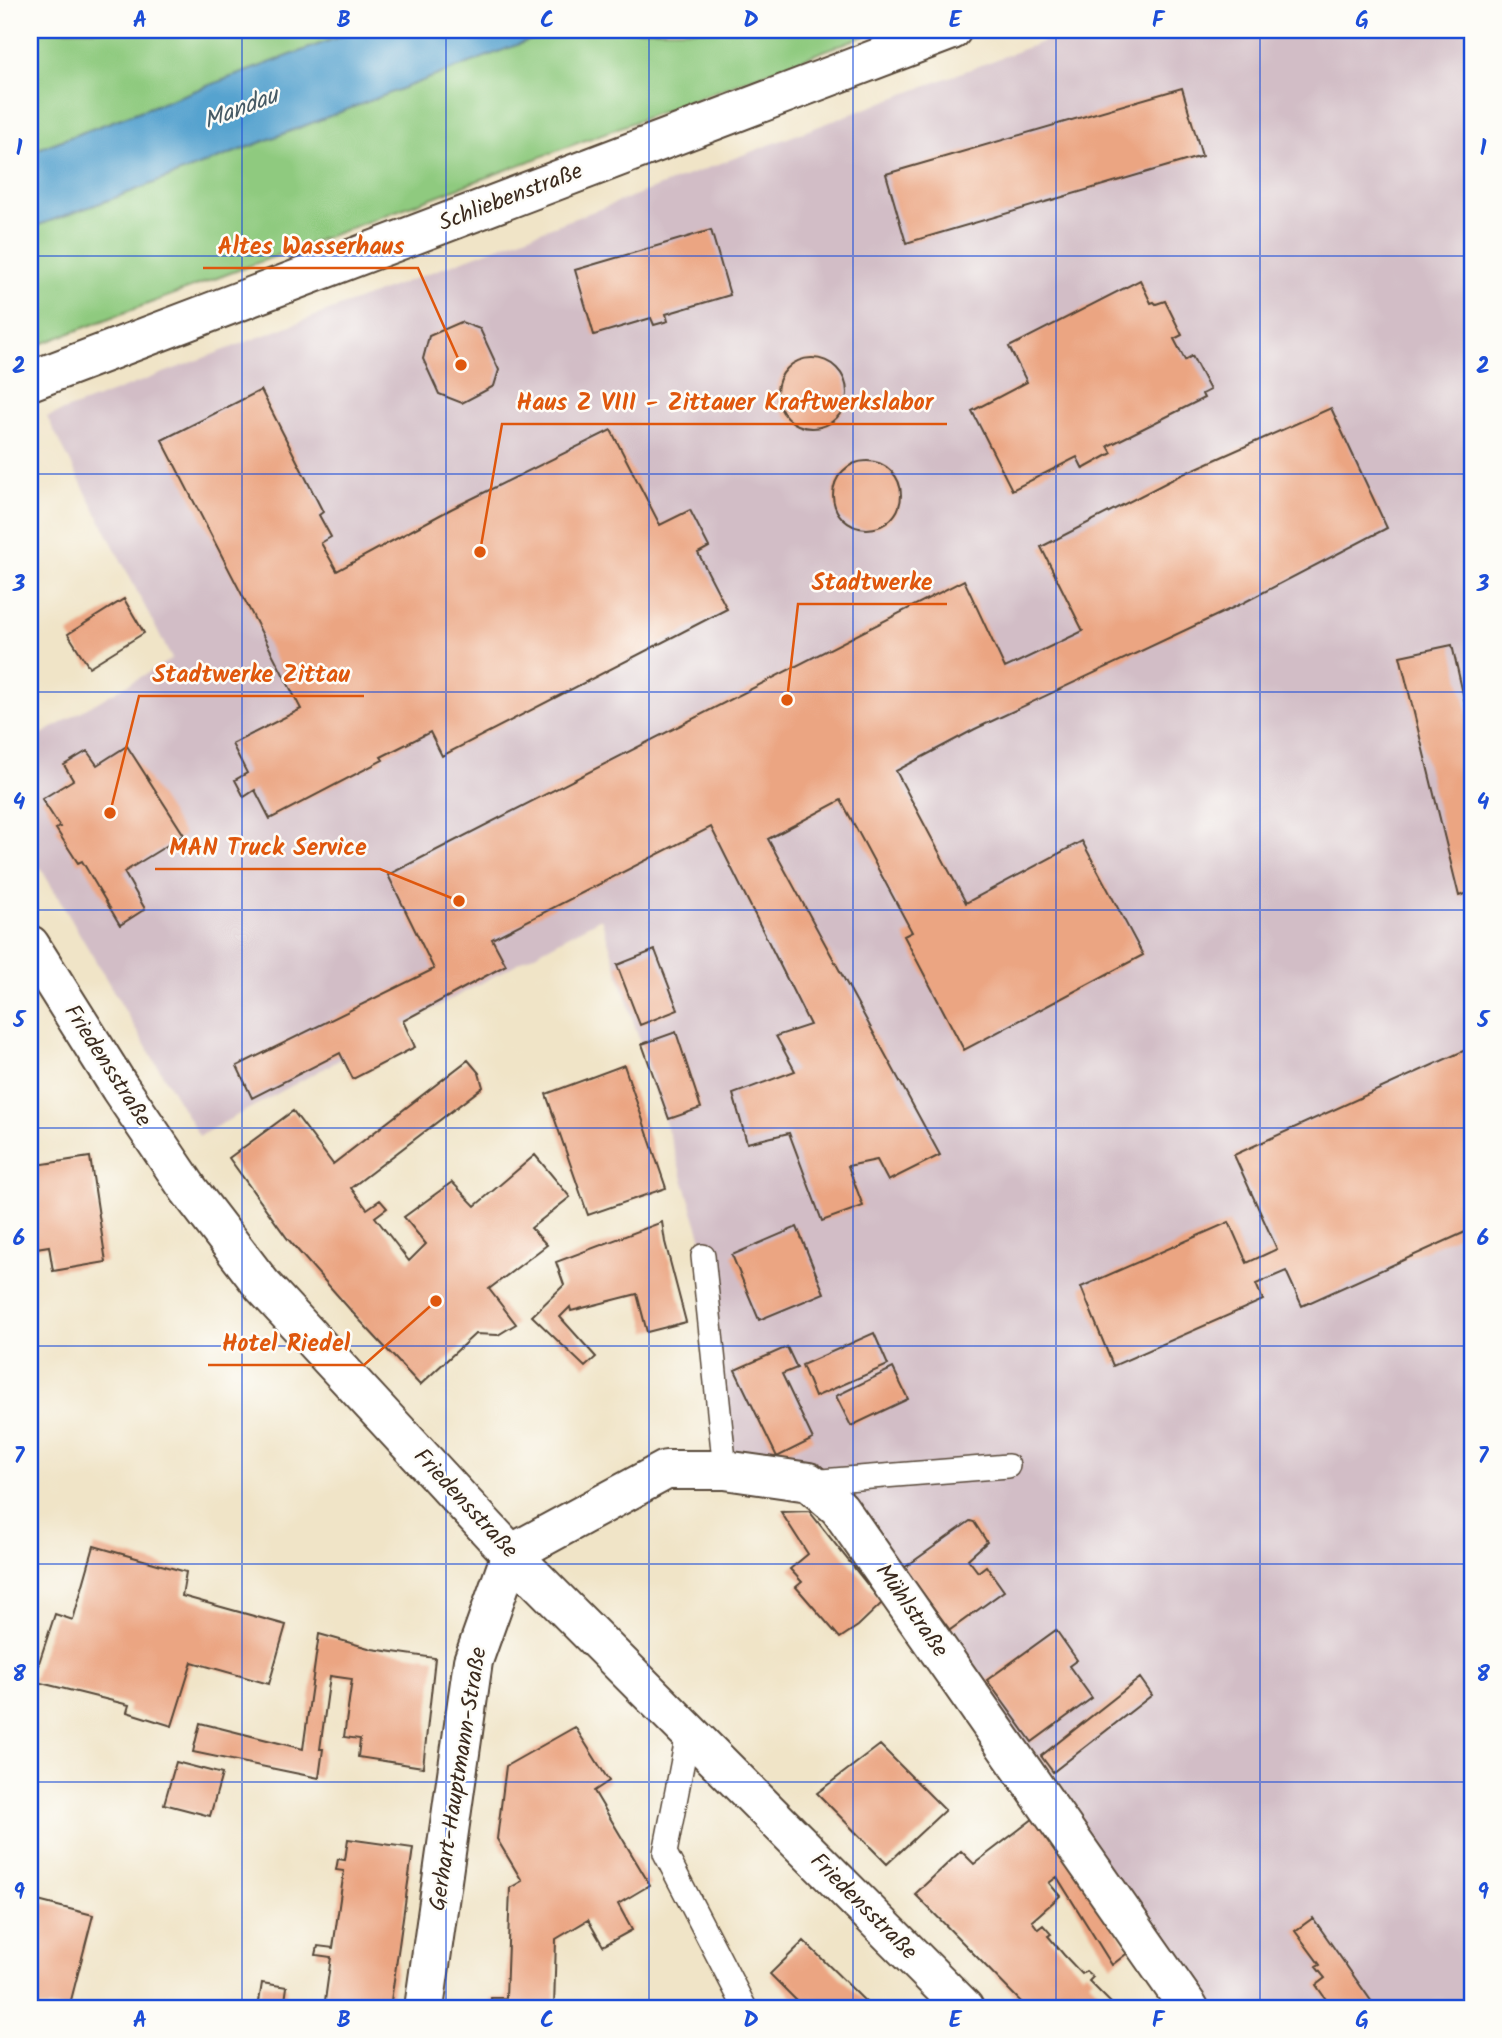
<svg xmlns="http://www.w3.org/2000/svg" width="1502" height="2038" font-family="Kalam,sans-serif">
  <style>
    .industrial { fill: #d2bdc6 }
    .green { fill: #8fca7f; stroke: #657a4e; stroke-width: 2 }
    .water { fill: #56a3cf; stroke: #486676; stroke-width: 2 }
    .building { fill: #eba582 }
    .lines { fill: none; stroke-linecap: round; stroke-linejoin: round }
    .service-casing { stroke: #564637; stroke-width: 26 }
    .minor-casing { stroke: #564637; stroke-width: 42 }
    .secondary-casing { stroke: #564637; stroke-width: 42 }
    .service { stroke: #fff; stroke-width: 23 }
    .minor { stroke: #fff; stroke-width: 38 }
    .secondary { stroke: #fff; stroke-width: 38 }
    .grid { fill: none; stroke: #1d4ed8; stroke-width: 2; stroke-opacity: 0.55 }
    .labels { text-anchor: middle; dominant-baseline: central; stroke-width: 5; stroke-linejoin: round; paint-order: stroke }
    .street-label { font-size: 23px; fill: #3b2a1e; stroke: #fdfcf7 }
    .water-label { font-size: 24px; font-style: italic; fill: #465a65; stroke: #fdfcf7 }
    .leader { fill: none; stroke: #df570d; stroke-width: 2.5 }
    .callout-dot { fill: #df570d; stroke: #fdfcf7; stroke-width: 2.5 }
    .callout-label { font-size: 24px; text-anchor: middle; font-weight: bold; fill: #df570d; stroke: #fdfcf7; stroke-width: 5; stroke-linejoin: round; paint-order: stroke }
    .neatline { fill: none; stroke: #1d4ed8; stroke-width: 2.5 }
    .grid-label { font-size: 23px; text-anchor: middle; font-weight: bold; fill: #1d4ed8 }
  </style>
  <rect width="100%" height="100%" fill="#fdfcf7"/>
  <filter id="ink" filterUnits="userSpaceOnUse"><feTurbulence type="fractalNoise" baseFrequency=".0143" numOctaves="2"/><feDisplacementMap in="SourceGraphic" scale="14" xChannelSelector="R" yChannelSelector="G"/><feConvolveMatrix kernelMatrix="1 2 1 2 8 2 1 2 1" color-interpolation-filters="sRGB"/></filter>
  <filter id="wash" filterUnits="userSpaceOnUse"><feTurbulence type="fractalNoise" baseFrequency=".00686" numOctaves="4" result="noise"/><feDisplacementMap in="SourceGraphic" scale="28" xChannelSelector="R" yChannelSelector="G"/><feGaussianBlur stdDeviation="1.57" result="paint"/><feColorMatrix in="noise" values="0 0 0 0 0 0 0 0 0 0 0 0 0 0 0 0 0 1.4 0 .05"/><feComposite in="paint" operator="in"/></filter>
  <g filter="url(#wash)">
    <rect width="100%" height="100%" fill="#f0e4c7"/>
    <path class="industrial" d="M1074,30h398v1978h-276l-371,-530 -95,-18 -25,-211 -104,-331 -402,218 -169,-286v-109l142,-82 -125,-242z"/>
    <path class="green" d="M30,30h328l-328,122z
      M556,30h324l-850,318v-120l87,-31z"/>
    <path class="water" d="M358,30h198l-439,167 -87,31v-76z"/>
    <g id="blocks">
      <path class="building" d="M1182,88l20,68 -296,87 -20,-69z
        M711,230l19,65 -64,19 2,7 -14,4 -3,-7 -57,17 -19,-65z
        M1140,280l11,23 3,-1 2,2 9,-3 17,34 -8,4 11,21 7,-4 18,34 -8,4 2,4 -96,48 4,7 -29,16 -6,-12 -65,33 -40,-79 55,-29 -18,-35z
        M461,322l19,7 19,41 -5,16 -32,17 -23,-9 -16,-35 6,-23z
        M777 393a35 35 0 1 1 70 0a35 35 0 1 1-70 0Z
        M261,390l62,122 -4,3 12,22 -10,6 16,28 114,-62 160,-79 49,95 30,-15 19,37 -11,6 29,56 -285,147 -12,-24 -49,25 2,3 -113,59 -15,-29 -11,7 -9,-17 12,-7 -15,-29 69,-35 -139,-269z
        M1331,408l56,120 -144,75 -268,126 -79,42 70,132 116,-62 61,114 -179,95 -60,-114 8,-4 -71,-132 -73,39 172,316 -52,26 -11,-21 -29,6 15,40 -41,15 -33,-88 -42,10 -14,-49 62,-23 -19,-35 34,-11 -99,-198 -219,112 14,26 -103,56 12,26 -62,32 -13,-26 -88,45 -15,-32 197,-97 -46,-94 576,-295 41,88 78,-37 -42,-84 140,-72z
        M833 495a34 34 0 1 1 68 0a34 34 0 1 1-68 0Z
        M124,599l20,34 -55,34 -21,-33z
        M1452,645l20,88v159l-13,4 -59,-240z
        M127,746l57,89 -60,37 21,37 -25,16 -38,-64 -4,2 -22,-34 4,-2 -18,-28 31,-19 -9,-15 23,-14 10,14z
        M655,950l23,60 -38,15 -23,-60z
        M676,1032l25,76 -32,11 -27,-75z
        M1472,1047v182l-170,77 -16,-35 -30,13 7,16 -150,66 -32,-79 148,-65 18,41 30,-14 -43,-94z
        M468,1060l11,13 4,14 -132,101 16,21 13,-9 7,8 -12,9 34,44 17,-17 -22,-27 48,-35 23,24 60,-51 35,42 -39,31 16,17 -58,44 27,35 -18,11 -23,-1 -55,51 -67,-72 -66,-75 -58,-80 64,-47 40,53z
        M624,1065l42,123 -78,27 -42,-121z
        M90,1157l16,105 -53,9 -4,-25 -19,3v-83z
        M662,1222l3,20 21,80 -39,10 -10,-38 -66,17 -1,-4 -10,10 36,40 -11,10 -53,-51 32,-31 -8,-23z
        M797,1227l27,66 -65,27 -27,-65z
        M874,1333l14,32 -73,32 -13,-32z
        M787,1347l10,21 -15,6 31,65 -36,18 -42,-87z
        M893,1368l15,31 -57,27 -15,-30z
        M809,1511l73,92 -24,23 -18,12 -44,-51 6,-5 -12,-13 18,-15 -27,-42z
        M970,1521l4,1 13,20 -19,17 10,13 8,-6 18,25 -54,39 -46,-62z
        M94,1546l92,26 -4,24 104,29 -17,59 -77,-22 -20,64 -45,-14 2,-7 -96,-24 22,-67 18,6z
        M1056,1630l21,30 -8,6 23,32 -60,44 -45,-62z
        M319,1634l53,15 63,9 -12,109 -65,-10 2,-18 -16,-2 8,-58 -22,-3 -10,73h3l-4,29 -126,-26 7,-29 103,26z
        M1140,1678l12,17 -99,77 -12,-16z
        M575,1727l34,54 -15,10 56,94 -32,19 14,26 -29,16 -15,-26 -32,19 -2,69h-64l1,-10h15l4,-110 12,-7 -25,-42 9,-73z
        M880,1745l65,65 -58,54 -70,-71z
        M176,1762l46,12 -12,42 -46,-12z
        M1038,1815l92,136 -18,14 -55,-88 -8,6 11,13 -28,25 6,8 5,-4 8,9 -3,2 16,19 18,19 4,-3 7,6 -4,4 27,27h-89l-112,-114 46,-43 13,13z
        M348,1839l65,9 -23,160h-66l7,-51 -15,-2 2,-9 15,2 11,-77 -8,-1 2,-11 7,1z
        M30,1899l63,16 -24,93h-39z
        M1313,1918l61,87 -5,3h-37l-16,-23 9,-7 -9,-11 4,-2 -25,-34z
        M804,1941l68,67h-74l3,-3 -31,-31z
        M262,1983l25,4 -3,21h-26z"/>
    </g>
  </g>
  <g filter="url(#ink)">
    <use href="#blocks" fill-opacity="0" stroke="#564637" stroke-width="2"/>
    <g class="lines">
      <defs>
        <path id="service" d="M703,1256l22,214
          M809,1482l199,-16
          M688,1734l-23,119 80,155"/>
        <path id="minor" d="M30,381l922,-351
          M424,2008l49,-347 38,-107 155,-84h59l84,12 30,26 350,500"/>
        <path id="secondary" d="M30,945l90,143 69,102 73,95 249,269 453,454"/>
      </defs>
      <use href="#service" class="service-casing"/>
      <use href="#minor" class="minor-casing"/>
      <use href="#secondary" class="secondary-casing"/>
      <use href="#service" class="service"/>
      <use href="#minor" class="minor"/>
      <use href="#secondary" class="secondary"/>
    </g>
  </g>
  <path class="grid" d="M242,30v1978M446,30v1978M649,30v1978M853,30v1978M1056,30v1978M1260,30v1978M30,256h1442M30,474h1442M30,692h1442M30,910h1442M30,1128h1442M30,1346h1442M30,1564h1442M30,1782h1442"/>
  <g class="labels">
    <g class="street-label">
      <text transform="translate(511 198) rotate(-21)">Schliebenstraße</text>
      <text transform="translate(107 1066) rotate(57)">Friedensstraße</text>
      <text transform="translate(465 1504) rotate(47)">Friedensstraße</text>
      <text transform="translate(911 1611) rotate(55)">Mühlstraße</text>
      <text transform="translate(459 1779) rotate(-81)">Gerhart-Hauptmann-Straße</text>
      <text transform="translate(863 1907) rotate(45)">Friedensstraße</text>
    </g>
    <g class="water-label">
      <text transform="translate(241 109) rotate(-21)">Mandau</text>
    </g>
  </g>
  <path class="leader" d="M461 365L418 268H203M480 552L502 424H947M787 700L798 604H947M110 813L139 696H364M459 901L380 869H155M436 1301L364 1365H208"/>
  <g class="callout-dot">
    <circle cx="461" cy="365" r="7"/>
    <circle cx="480" cy="552" r="7"/>
    <circle cx="787" cy="700" r="7"/>
    <circle cx="110" cy="813" r="7"/>
    <circle cx="459" cy="901" r="7"/>
    <circle cx="436" cy="1301" r="7"/>
  </g>
  <g class="callout-label">
    <text x="311" y="254">Altes Wasserhaus</text>
    <text x="725" y="410">Haus Z VIII - Zittauer Kraftwerkslabor</text>
    <text x="872" y="590">Stadtwerke</text>
    <text x="251" y="682">Stadtwerke Zittau</text>
    <text x="268" y="855">MAN Truck Service</text>
    <text x="286" y="1351">Hotel Riedel</text>
  </g>
  <rect width="1502" height="2038" fill="none" stroke="#fdfcf7" stroke-width="77"/>
  <rect x="38" y="38" width="1426" height="1962" class="neatline"/>
  <g class="grid-label">
    <text x="140" y="27">A</text>
    <text x="344" y="27">B</text>
    <text x="547" y="27">C</text>
    <text x="751" y="27">D</text>
    <text x="955" y="27">E</text>
    <text x="1158" y="27">F</text>
    <text x="1362" y="27">G</text>
    <text x="19" y="155">1</text>
    <text x="1483" y="155">1</text>
    <text x="19" y="373">2</text>
    <text x="1483" y="373">2</text>
    <text x="19" y="591">3</text>
    <text x="1483" y="591">3</text>
    <text x="19" y="809">4</text>
    <text x="1483" y="809">4</text>
    <text x="19" y="1027">5</text>
    <text x="1483" y="1027">5</text>
    <text x="19" y="1245">6</text>
    <text x="1483" y="1245">6</text>
    <text x="19" y="1463">7</text>
    <text x="1483" y="1463">7</text>
    <text x="19" y="1681">8</text>
    <text x="1483" y="1681">8</text>
    <text x="19" y="1899">9</text>
    <text x="1483" y="1899">9</text>
    <text x="140" y="2027">A</text>
    <text x="344" y="2027">B</text>
    <text x="547" y="2027">C</text>
    <text x="751" y="2027">D</text>
    <text x="955" y="2027">E</text>
    <text x="1158" y="2027">F</text>
    <text x="1362" y="2027">G</text>
  </g>
</svg>
